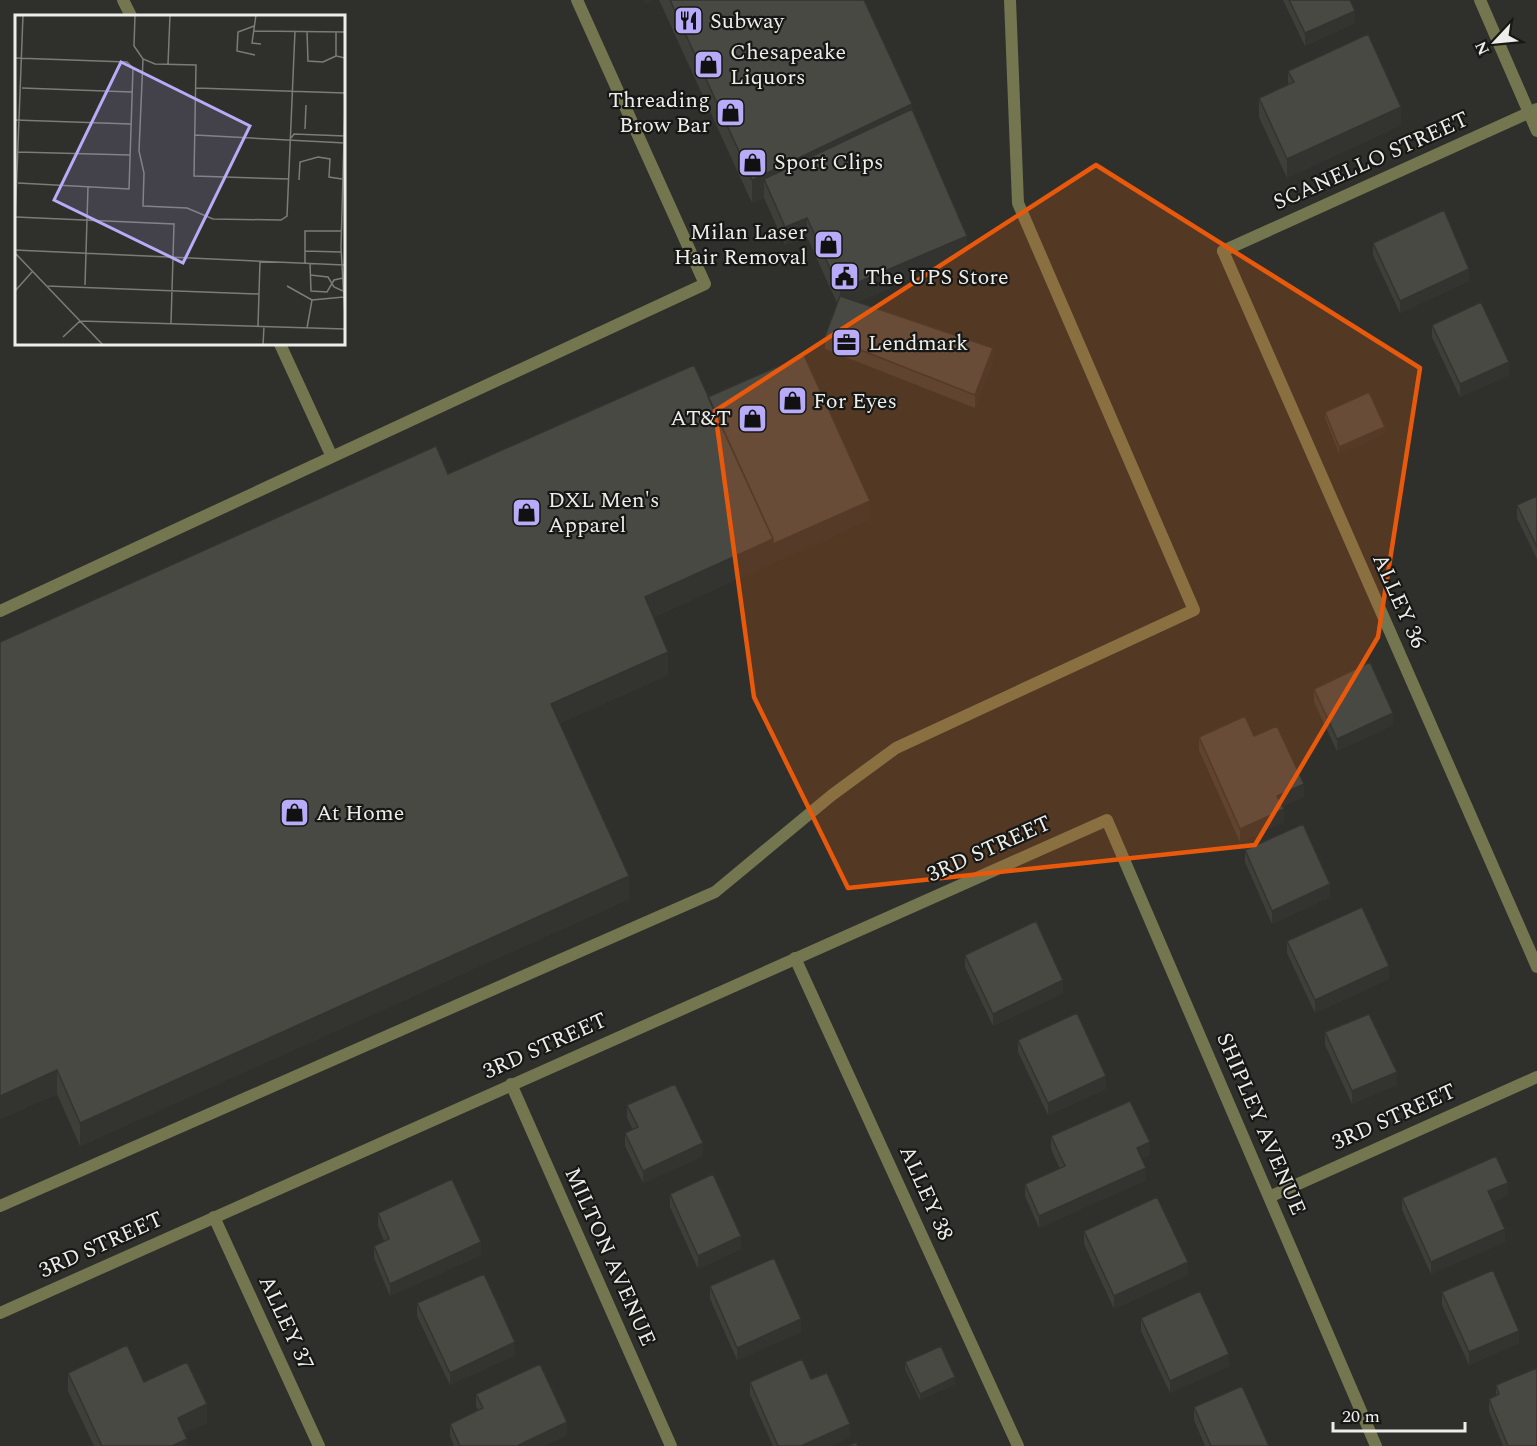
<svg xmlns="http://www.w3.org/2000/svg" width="1537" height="1446" font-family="Spectral,serif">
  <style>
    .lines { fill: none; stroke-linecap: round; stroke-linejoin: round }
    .lane { stroke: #73764f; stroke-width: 12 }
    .street { stroke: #73764f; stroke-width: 12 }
    .wall { fill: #3f3f3a }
    .shaded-wall { fill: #333330 }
    .building { fill: #494944; stroke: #333330; stroke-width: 1.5 }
    .marked { fill: #e8590c; fill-opacity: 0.2; stroke: #e8590c; stroke-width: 4.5; stroke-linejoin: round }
    .labels { text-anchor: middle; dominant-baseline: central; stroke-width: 4.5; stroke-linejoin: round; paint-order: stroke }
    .poi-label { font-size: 22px; fill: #edeeea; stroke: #171815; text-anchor: start }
    .street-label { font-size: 22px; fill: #edeeea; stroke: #171815 }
    .inset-road { fill: none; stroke: #7b7c77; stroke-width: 1.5 }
    .view { fill: #b8abf7; fill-opacity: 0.15; stroke: #b8abf7; stroke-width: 3 }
    .inset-edge { fill: none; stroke: #edeeea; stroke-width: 3 }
  </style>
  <rect width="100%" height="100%" fill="#2f302b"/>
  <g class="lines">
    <path class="lane" d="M123,0l8,16
      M1223,251l314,716
      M280,344l52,113
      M0,611l705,-327 -128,-284
      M795,958l223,488
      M0,1206l715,-314 117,-97 64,-47 298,-138 -176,-407 -8,-203
      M214,1217l105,229"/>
    <path class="street" d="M1480,0l57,131
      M1223,251l314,-142
      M511,1084l160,362
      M1269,1197l268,-120
      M0,1313l1107,-493 269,626"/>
  </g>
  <path class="wall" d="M659,0h205l48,109 55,145 -110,48 136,59 -18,47 -150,-59v-13l12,-33 -30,-66 -22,8 -21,-47 -12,5z
    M1283,0h67l5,23 -50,23z
    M1288,71l113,54 -114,53 -28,-61v-19l29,-13z
    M1373,243l96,38 -69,32 -27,-58z
    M1432,325l77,50 -49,22 -28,-60z
    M708,397l162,122 -216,98 14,58 -108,48 69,176 -549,247 -23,-52 -57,25 448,-645z
    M1325,412l60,22 -46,19 -14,-35z
    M1537,496v63l-20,-41v-13z
    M1314,689l79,36 -56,26 -23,-49z
    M1254,736l50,61 -21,9 1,16 -44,20 -41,-92v-13z
    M1245,850l85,47 -58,27 -27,-62z
    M1287,941l102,38 -74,34 -28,-60z
    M965,955l98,38 -70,33 -28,-59z
    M1325,1032l72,53 -45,19 -27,-59z
    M1018,1040l88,49 -58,26 -30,-63z
    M627,1105l76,51 -60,27 -18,-37v-13l8,-3 -6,-12z
    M1051,1136l99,19 -9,4 5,21 -107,48 -14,-32v-12l35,-15 -9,-20z
    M670,1194l71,55 -43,20 -28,-62z
    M1508,1195l-15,7 12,40 -74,32 -29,-64v-12z
    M378,1213l103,42 -91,41 -16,-38v-12l10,-5 -6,-15z
    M1084,1231l104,44 -74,34 -30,-65z
    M710,1286l91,46 -64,28 -27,-61z
    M1442,1292l77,51 -50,22 -27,-60z
    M417,1303l98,52 -65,30 -33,-69z
    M1141,1318l88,48 -59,27 -29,-62z
    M905,1362l50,22 -35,16 -15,-31z
    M68,1373l76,9 63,41 -23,10 3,13h-93l-26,-55z
    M811,1379l39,58 -20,9h-57l-23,-51v-13z
    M1496,1385l41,61h-34l-14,-35v-12l7,-4z
    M476,1394l91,41 -23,11h-90l-4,-10v-12l28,-14 -2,-4z
    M1194,1407l75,39h-64l-11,-26z"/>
  <path class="shaded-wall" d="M644,0h9l-9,4z
    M1355,11v12l-50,23v-13z
    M912,104v23l-148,52v19l-12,5v-23z
    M1401,107v18l-114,53v-19z
    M807,218v19l-22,8v-18z
    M967,236v18l-127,55v-19z
    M1469,269v12l-69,32v-12z
    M993,348v13l-18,47v-13z
    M1509,362v13l-49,22v-13z
    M1385,427v7l-46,19v-6z
    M870,501v18l-225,102v-24l128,-58z
    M668,652v23l-117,52v-23z
    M1393,713v12l-56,26v-12z
    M1304,784v13l-27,12v-13z
    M1284,809v13l-44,20v-13z
    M629,876v23l-549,247v-23z
    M1330,884v13l-58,27v-13z
    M1389,966v13l-74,34v-13z
    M1063,980v13l-70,33v-12z
    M57,1070v24l-57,25v-23z
    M1397,1072v13l-45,19v-13z
    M1106,1076v13l-58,26v-12z
    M1150,1142v13l-13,6v-13z
    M703,1143v13l-60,27v-12z
    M1146,1168v12l-107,48v-12z
    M1508,1183v12l-20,9v-13z
    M1505,1229v13l-74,32v-12z
    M741,1236v13l-43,20v-13z
    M481,1242v13l-91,41v-12z
    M1188,1262v13l-74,34v-13z
    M801,1319v13l-64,28v-12z
    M1519,1331v12l-50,22v-13z
    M515,1342v13l-65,30v-12z
    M1229,1354v12l-59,27v-12z
    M955,1377v7l-35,16v-6z
    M207,1404v19l-29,13v-18z
    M567,1422v13l-23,11h-27z
    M850,1424v13l-20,9h-29z
    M187,1439v7h-15z"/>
  <path class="building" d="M670,0h194l48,104 -160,76z
    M1289,0h61l5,11 -50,22z
    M1368,34l33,73 -114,52 -28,-61 35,-16 -6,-11z
    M912,109l55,127 -127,54 -33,-72 -22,9 -21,-48z
    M1444,210l25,59 -69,32 -27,-58z
    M840,296l153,52 -18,47 -150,-59z
    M1481,302l28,60 -49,22 -28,-59z
    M804,355l66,146 -97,43v-5l-65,-142z
    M694,365l79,174 -128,58 23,55 -117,52 78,172 -549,247 -23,-53 -57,26v-454l436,-196 12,28z
    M1369,392l16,35 -46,20 -14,-35z
    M1537,496v51l-20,-42z
    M1370,662l23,51 -56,26 -23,-50z
    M1245,716l9,20 23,-10 27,58 -27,12 7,13 -44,20 -41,-92z
    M1303,824l27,60 -58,27 -27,-61z
    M1362,907l27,59 -74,34 -28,-59z
    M1036,921l27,59 -70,34 -28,-59z
    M1077,1013l29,63 -58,27 -30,-63z
    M1369,1014l28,58 -45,19 -27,-59z
    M675,1084l28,59 -60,28 -18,-38 13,-6 -11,-22z
    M1130,1101l20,41 -13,6 9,20 -107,48 -14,-32 40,-18 -14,-30z
    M1496,1156l12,27 -20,8 17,38 -74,33 -29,-64z
    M713,1174l28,62 -43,20 -28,-62z
    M452,1179l29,63 -91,42 -16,-38 15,-7 -11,-26z
    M1157,1197l31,65 -74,34 -30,-65z
    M774,1258l27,61 -64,29 -27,-62z
    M1493,1270l26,61 -50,21 -27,-60z
    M484,1274l31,68 -65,31 -33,-70z
    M1200,1291l29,63 -59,27 -29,-63z
    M127,1345l17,37 43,-20 20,42 -29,14 9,21 -15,7h-70l-34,-73z
    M941,1346l14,31 -35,17 -15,-32z
    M802,1359l9,20 16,-6 23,51 -49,22h-23l-28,-64z
    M540,1364l27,58 -50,24h-57l-10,-22 33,-16 -7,-14z
    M1537,1368v78h-29l-19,-47 10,-5 -3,-9z
    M1242,1386l27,60h-58l-17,-39z
    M856,1442l2,4h-10z"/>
  <path class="marked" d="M1096,165l324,203 -42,269 -123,208 -407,43 -94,-191 -39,-286z"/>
  <defs>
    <symbol id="restaurant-square" viewBox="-11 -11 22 22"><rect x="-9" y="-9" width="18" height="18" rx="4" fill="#b8abf7" stroke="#171815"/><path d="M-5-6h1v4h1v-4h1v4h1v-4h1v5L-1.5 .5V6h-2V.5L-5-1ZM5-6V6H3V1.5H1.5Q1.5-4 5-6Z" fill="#111"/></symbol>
    <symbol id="shop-square" viewBox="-11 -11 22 22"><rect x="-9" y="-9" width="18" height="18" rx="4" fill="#b8abf7" stroke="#171815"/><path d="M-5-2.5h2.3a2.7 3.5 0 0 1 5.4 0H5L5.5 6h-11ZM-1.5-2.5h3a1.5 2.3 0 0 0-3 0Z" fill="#111"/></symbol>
    <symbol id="civic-square" viewBox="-11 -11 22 22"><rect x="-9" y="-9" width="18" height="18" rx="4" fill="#b8abf7" stroke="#171815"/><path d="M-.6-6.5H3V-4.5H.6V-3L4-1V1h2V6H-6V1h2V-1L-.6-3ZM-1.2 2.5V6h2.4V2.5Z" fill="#111"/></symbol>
    <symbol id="office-square" viewBox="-11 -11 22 22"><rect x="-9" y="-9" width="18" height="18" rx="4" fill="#b8abf7" stroke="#171815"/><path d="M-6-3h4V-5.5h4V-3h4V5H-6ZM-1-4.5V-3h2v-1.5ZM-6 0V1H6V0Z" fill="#111"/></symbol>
  </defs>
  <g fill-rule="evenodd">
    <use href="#restaurant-square" x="672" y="4" width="33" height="33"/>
    <use href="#shop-square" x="692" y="48" width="33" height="33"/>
    <use href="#shop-square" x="714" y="96" width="33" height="33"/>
    <use href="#shop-square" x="736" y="146" width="33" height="33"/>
    <use href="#shop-square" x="812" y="228" width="33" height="33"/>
    <use href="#civic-square" x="828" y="260" width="33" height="33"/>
    <use href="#office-square" x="830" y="326" width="33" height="33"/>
    <use href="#shop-square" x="776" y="384" width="33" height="33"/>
    <use href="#shop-square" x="736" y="402" width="33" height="33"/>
    <use href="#shop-square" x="510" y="496" width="33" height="33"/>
    <use href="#shop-square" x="278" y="796" width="33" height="33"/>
  </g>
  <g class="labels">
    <g class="poi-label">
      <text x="710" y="21">Subway</text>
      <text x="730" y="52">Chesapeake<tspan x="730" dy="25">Liquors</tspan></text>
      <text x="710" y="100" text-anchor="end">Threading<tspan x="710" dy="25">Brow Bar</tspan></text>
      <text x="774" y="162">Sport Clips</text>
      <text x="807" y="232" text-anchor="end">Milan Laser<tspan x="807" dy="25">Hair Removal</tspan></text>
      <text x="865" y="277">The UPS Store</text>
      <text x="868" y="343">Lendmark</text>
      <text x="813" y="401">For Eyes</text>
      <text x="731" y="418" text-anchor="end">AT&amp;T</text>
      <text x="548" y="500">DXL Men's<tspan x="548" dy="25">Apparel</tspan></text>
      <text x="316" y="813">At Home</text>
    </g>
    <g class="street-label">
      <text transform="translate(1371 161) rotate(-24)">SCANELLO STREET</text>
      <text transform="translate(1399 601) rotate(66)">ALLEY 36</text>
      <text transform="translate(989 849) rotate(-24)">3RD STREET</text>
      <text transform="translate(545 1046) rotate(-24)">3RD STREET</text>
      <text transform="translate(1394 1117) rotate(-24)">3RD STREET</text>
      <text transform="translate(1261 1124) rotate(67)">SHIPLEY AVENUE</text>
      <text transform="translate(926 1193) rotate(66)">ALLEY 38</text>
      <text transform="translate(101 1245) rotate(-24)">3RD STREET</text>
      <text transform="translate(610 1257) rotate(66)">MILTON AVENUE</text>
      <text transform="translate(286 1323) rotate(65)">ALLEY 37</text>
    </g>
  </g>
  <g transform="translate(15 15)">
    <rect width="330" height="330" fill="#2f302b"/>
    <path class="inset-road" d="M120,0l-1,31 9,13 12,5 41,1 -2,111 95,3M241,0l-4,28 9,1M239,11l-16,6 -1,19 18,4M239,16l91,1M292,16l1,30 15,1 13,-6M321,17v24l9,2M0,43l112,4 6,6 -4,121 -111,-6M128,44l-4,92 5,22 -1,33 44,2 26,11 68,1 6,-4 8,-185M153,49l2,-49M7,73l110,4M181,73l149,5M330,88l-4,145 4,68M0,105l116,4M290,114l1,-24M180,120l150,8M276,123l3,-4 51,2M3,137l112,3M284,165l1,-18 18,-5 12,2 -1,18 13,2M1,202l158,7 -3,99M0,208l8,-208M0,235l329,15M290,236l36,1M0,238l88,92M290,248v-32h36M295,248l1,28 16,1 7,-12 9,-2M295,260l18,2 6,10 9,4M70,270l3,-98M31,271l213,8M272,271l25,14M0,276l17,-19M243,311l2,-65M292,313l5,-28 32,-3M48,322l17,-16 265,8M248,330l1,-19"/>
    <path class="view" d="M106,47l129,64 -67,137 -129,-63z"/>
    <rect width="330" height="330" class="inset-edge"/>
  </g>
  <g transform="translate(1495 42) rotate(244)" stroke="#171815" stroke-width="4.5" paint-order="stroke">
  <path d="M0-4.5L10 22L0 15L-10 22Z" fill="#edeeea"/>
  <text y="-9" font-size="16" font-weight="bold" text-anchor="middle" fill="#edeeea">N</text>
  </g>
  <path d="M1333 1422v9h132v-9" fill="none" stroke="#edeeea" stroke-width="3"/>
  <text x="1342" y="1422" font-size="18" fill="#edeeea" stroke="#171815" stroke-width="4.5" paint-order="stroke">20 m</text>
</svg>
